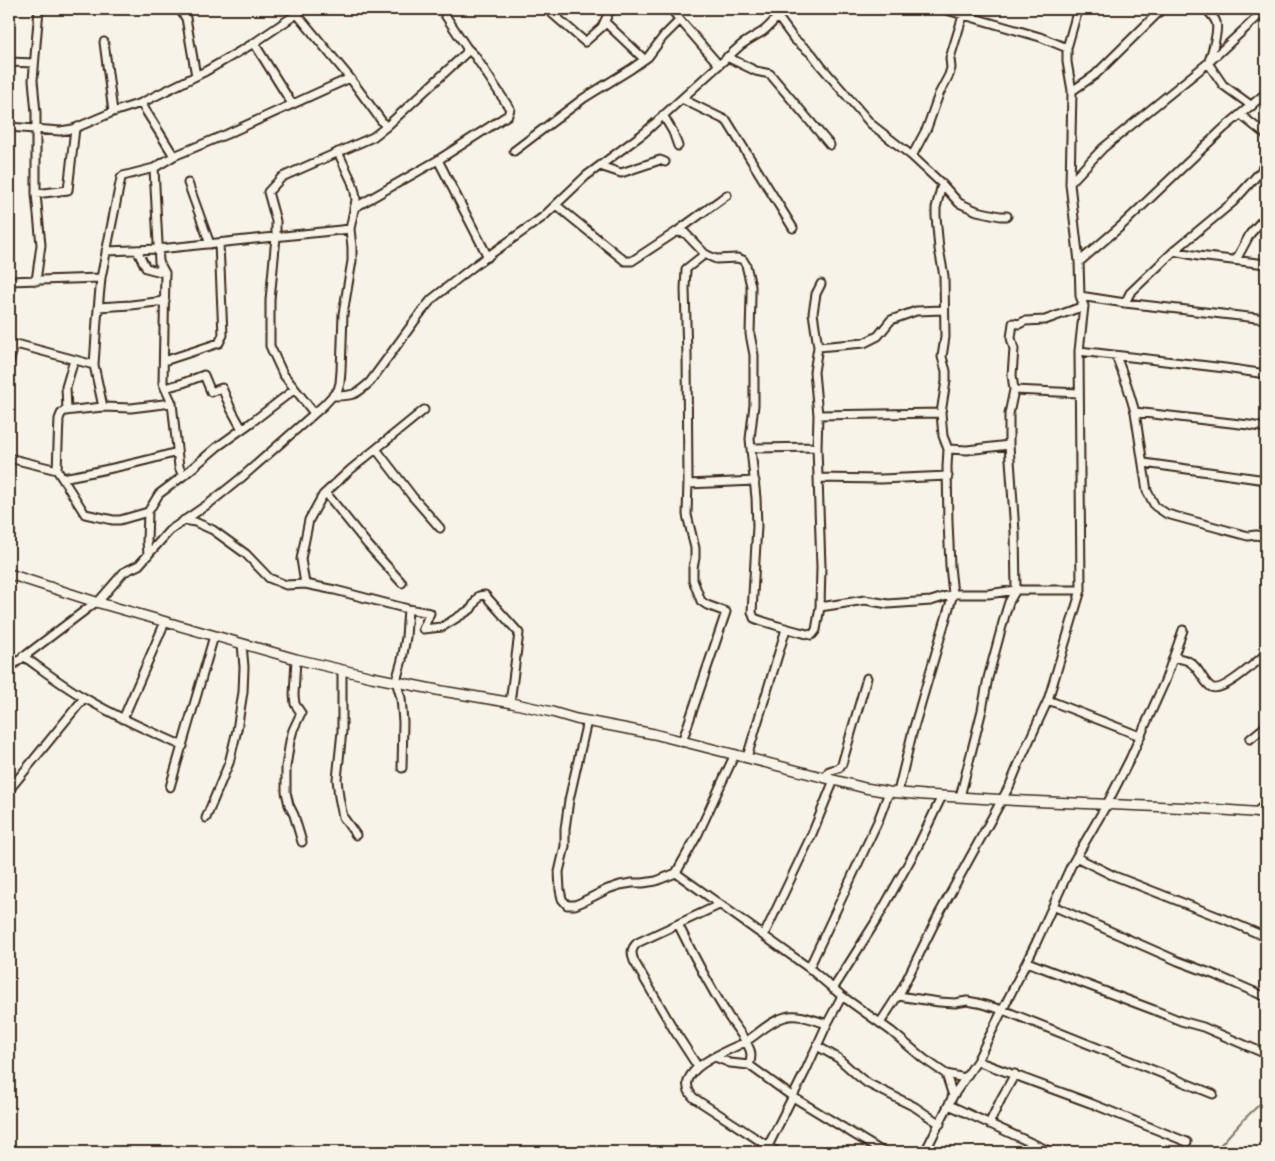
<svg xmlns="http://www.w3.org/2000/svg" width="1275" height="1161" font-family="'Shantell Sans',sans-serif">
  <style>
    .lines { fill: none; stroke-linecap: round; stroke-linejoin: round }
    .stream { stroke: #84786c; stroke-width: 2 }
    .minor-casing { stroke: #3b2a1e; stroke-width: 11 }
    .tertiary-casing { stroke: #3b2a1e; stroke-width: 12 }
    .minor { stroke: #f7f3e8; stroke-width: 7 }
    .tertiary { stroke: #f7f3e8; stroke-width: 9 }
  </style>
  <rect width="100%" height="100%" fill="#f7f3e8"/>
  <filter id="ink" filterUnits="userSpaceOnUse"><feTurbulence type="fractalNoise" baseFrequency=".02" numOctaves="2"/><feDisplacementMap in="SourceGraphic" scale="10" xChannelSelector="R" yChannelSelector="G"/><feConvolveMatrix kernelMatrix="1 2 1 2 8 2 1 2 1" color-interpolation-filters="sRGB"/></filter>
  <g filter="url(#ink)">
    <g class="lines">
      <path class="stream" d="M1214,1152l28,-31 20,-19 4,-2"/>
      <defs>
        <path id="minor" d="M179,9l7,9 10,58
          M547,9l38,33 17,-15 7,-15 5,-3
          M671,9l9,11
          M772,9l22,30 18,15 9,12 50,58 41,32 30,28 17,19 18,8 23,5h7
          M943,9l97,28 27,11
          M1206,9c3,3 8,8 10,13 3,9 -4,30 -7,39
          M297,14l53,64 36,49
          M605,22l39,37
          M104,42l9,70
          M254,43l38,61
          M727,57l29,14 14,3 60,71
          M9,62l25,1
          M1208,63l15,22 29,21
          M1072,91l23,-16 67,-66
          M682,99l45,22 66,107
          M141,103l33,53
          M663,115l10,17 5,14
          M1241,115l25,20
          M9,127l51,4 13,-2 40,-17 28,-9 65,-32 48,-28 50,-34
          M514,151l70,-53 47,-29 17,-12 15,-20 17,-17 39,45
          M912,156l15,-28 12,-34 10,-19 2,-7 -1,-10 15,-49
          M438,160l70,-45 2,-6 -35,-53 -8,-8
          M600,166l21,7 39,-13 5,2
          M154,168l5,94 6,11
          M188,183l22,61
          M1070,183l33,-35 105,-85 58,-54
          M36,194l32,-4 7,-62
          M556,205l69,56h7l44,-29 51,-37
          M354,208l84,-48 50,97
          M676,232l9,1 20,21 4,2 7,3 21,-1 6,2 3,5 5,21v10l-1,38 4,21v50l-4,34 6,59 1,28 -5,86 2,6c18,7 38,12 57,17l2,-1 3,-4 4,-23 1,-40 -4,-120 1,-32 -4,-43 4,-25 -5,-34 3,-19 5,-10
          M137,250l9,18 19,5 -2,110 2,5 7,15 7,64 4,9 -24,18 -11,18 -1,29 1,14
          M106,251l53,-2 191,-20
          M1174,251l24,5 68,8
          M1236,260l14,-26 16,-18
          M1079,262l41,-35 104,-99 42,-35
          M9,281l92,-3
          M36,281l5,-36 -5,-51v-81l-3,-33 6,-71
          M1080,296l45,7 141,16
          M1125,303l5,-10 44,-42 59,-49 28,-31 5,-10
          M98,307l33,-2 34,-4
          M818,347l46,-4 14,-7 13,-16 25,-9 28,-1
          M1079,351l146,17 41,6
          M1116,356l11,29 8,27 12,79 8,15 12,8 81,22 8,-1 10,2
          M164,361l55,-18 4,-8 -4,-92
          M9,363l5,-17 6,-1 74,20
          M165,388l18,-5 21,-8 7,17 11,-4 9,21 11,20
          M1014,390l65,3
          M334,396c19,0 22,-1 36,-14l52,-71 10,-12 42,-33 69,-49 43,-41 58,-43 97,-88c7,-5 14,-9 21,-13 9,-6 15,-16 23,-23
          M103,407l-9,-42 3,-45 4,-42 20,-100 2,-2 31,-8 20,-12 53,-22 123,-56
          M67,411l-1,-24 8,-27
          M1135,412l114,13 17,3
          M314,413l-31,-39 -13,-28v-46l6,-63v-16l-8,-29 14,-15 91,-40 13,-10 80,-74 1,-5 -22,-33 1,-6
          M818,415l123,-2
          M752,448l65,-1
          M376,449l36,47 28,32
          M948,449l19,1 42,-5
          M9,458l48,12 2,-51 2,-5 3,-3 39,-4 28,1 41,-5
          M1144,463l122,17
          M57,470l28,44 28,6h7l28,-8
          M183,476l34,-29 35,-25 43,-33
          M62,478c39,-7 77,-15 115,-26
          M818,478l63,1 67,-3
          M688,484l67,-3
          M326,493l42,52 34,38
          M184,520l11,2 18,8 33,24 23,24 17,7 19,-1 30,6 73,19 22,4 -7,16 19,-2 29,-18 8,-13 6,-1 34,38 -9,70
          M305,584l-4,-25 8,-39 14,-25 27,-25 74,-60
          M98,602l26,-30 15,-7 30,-34 42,-29 30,-24 83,-73 14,-15 2,-7 1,-12 2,-57 9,-53v-14l-2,-18 6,-29 -1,-8 -3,-10 -14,-30
          M820,607l45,-7 23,4 43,-3 22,-7h35l28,-4h65
          M23,656c20,14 39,29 60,41 32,19 66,34 100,49
          M1174,656c5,4 9,2 14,5 11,5 14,20 23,26 11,7 46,-26 55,-33
          M296,659l-2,36 1,9 6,9 -8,17 -3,11 -4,26v25l3,13 5,10 8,27
          M9,668l87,-66
          M342,670v61l-5,48 2,18 4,20 13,18
          M1048,700l92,36
          M123,719l42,-97
          M587,721l-18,79 -4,29v17l-6,26 1,18 2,9 5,6h8l7,-3 26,-13 12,-4 12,-2h11l13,-2 20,-8 22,-39 37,-80
          M1250,739l16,-13
          M682,742l44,-130 -19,-7 -6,-4 -8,-21v-12l2,-10v-10l-8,-33 1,-34 -1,-126 -2,-66 1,-20 19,-15
          M747,757l39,-128
          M402,768l1,-46 -2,-24 -5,-17 6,-21 4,-23 2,-28
          M825,778l4,-7 10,-3 3,-4 25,-86
          M170,787l44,-151
          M9,790l75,-92
          M898,792l14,-58 41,-140 -3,-28 -2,-44 -1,-55 1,-18 -5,-13 -2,-23 5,-32v-10l-4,-14 3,-20 -1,-61 -5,-27 -3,-33v-8l6,-24
          M960,797l22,-87 6,-32 17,-63 4,-13 7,-12 -1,-58 -6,-87v-31l5,-24 -2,-15 2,-26 -3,-11 2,-15 6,1 6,-3 20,-1 39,-14
          M1256,813l10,-10
          M206,818l23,-55 8,-33 6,-38 1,-25 -2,-23
          M1076,857l36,18 112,44 42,18
          M676,873l133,95 33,28 49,35 33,28 22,15 19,4
          M719,905l-41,19c15,31 31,61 49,90 7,12 18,23 23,36 2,6 1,10 -1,15l44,32 90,55
          M1053,906l125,55 40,15 48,21
          M678,924l-41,19c-6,6 -6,10 -3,18l40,69 24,37
          M764,935l48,-101 22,-54
          M1027,962l127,48 27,11 22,6 63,27
          M809,968l69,-147 11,-29
          M833,989l43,-68 42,-75 24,-50
          M898,996l41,6 16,1 12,-2 11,2 25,7 210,84
          M880,1023l22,-34 37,-75 71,-129 9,-22 29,-63 33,-110 -2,-239 5,-45 -4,-10 -1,-34 -9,-78 2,-93 -5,-29v-14l11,-39
          M817,1046l21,12 20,18 9,7 48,24 25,17
          M715,1057l15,6 19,2
          M977,1061l113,42 97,39
          M946,1074l7,22
          M949,1105l102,47
          M989,1124l12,-25 14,-25
          M765,1152l41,-82 21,-46 15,-28
          M777,1152l-83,-54c-26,-27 34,-47 51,-56 13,-8 25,-21 40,-25 13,-4 29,3 42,7
          M925,1152l28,-56 24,-35 59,-118 35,-77 36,-62 23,-45 35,-78 18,-51"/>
        <path id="tertiary" d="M9,574l87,28 200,57 76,18 70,14 65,11 45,10 24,7 78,15 211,54 24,4 36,3 100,6 170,7 71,5"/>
      </defs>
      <use href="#minor" class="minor-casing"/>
      <use href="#tertiary" class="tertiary-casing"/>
      <use href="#minor" class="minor"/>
      <use href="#tertiary" class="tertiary"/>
    </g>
  </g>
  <rect width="1275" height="1161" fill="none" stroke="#f7f3e8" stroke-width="30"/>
  <rect x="15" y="15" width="1245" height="1131" fill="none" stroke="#3b2a1e" stroke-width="2" filter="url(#ink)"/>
</svg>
